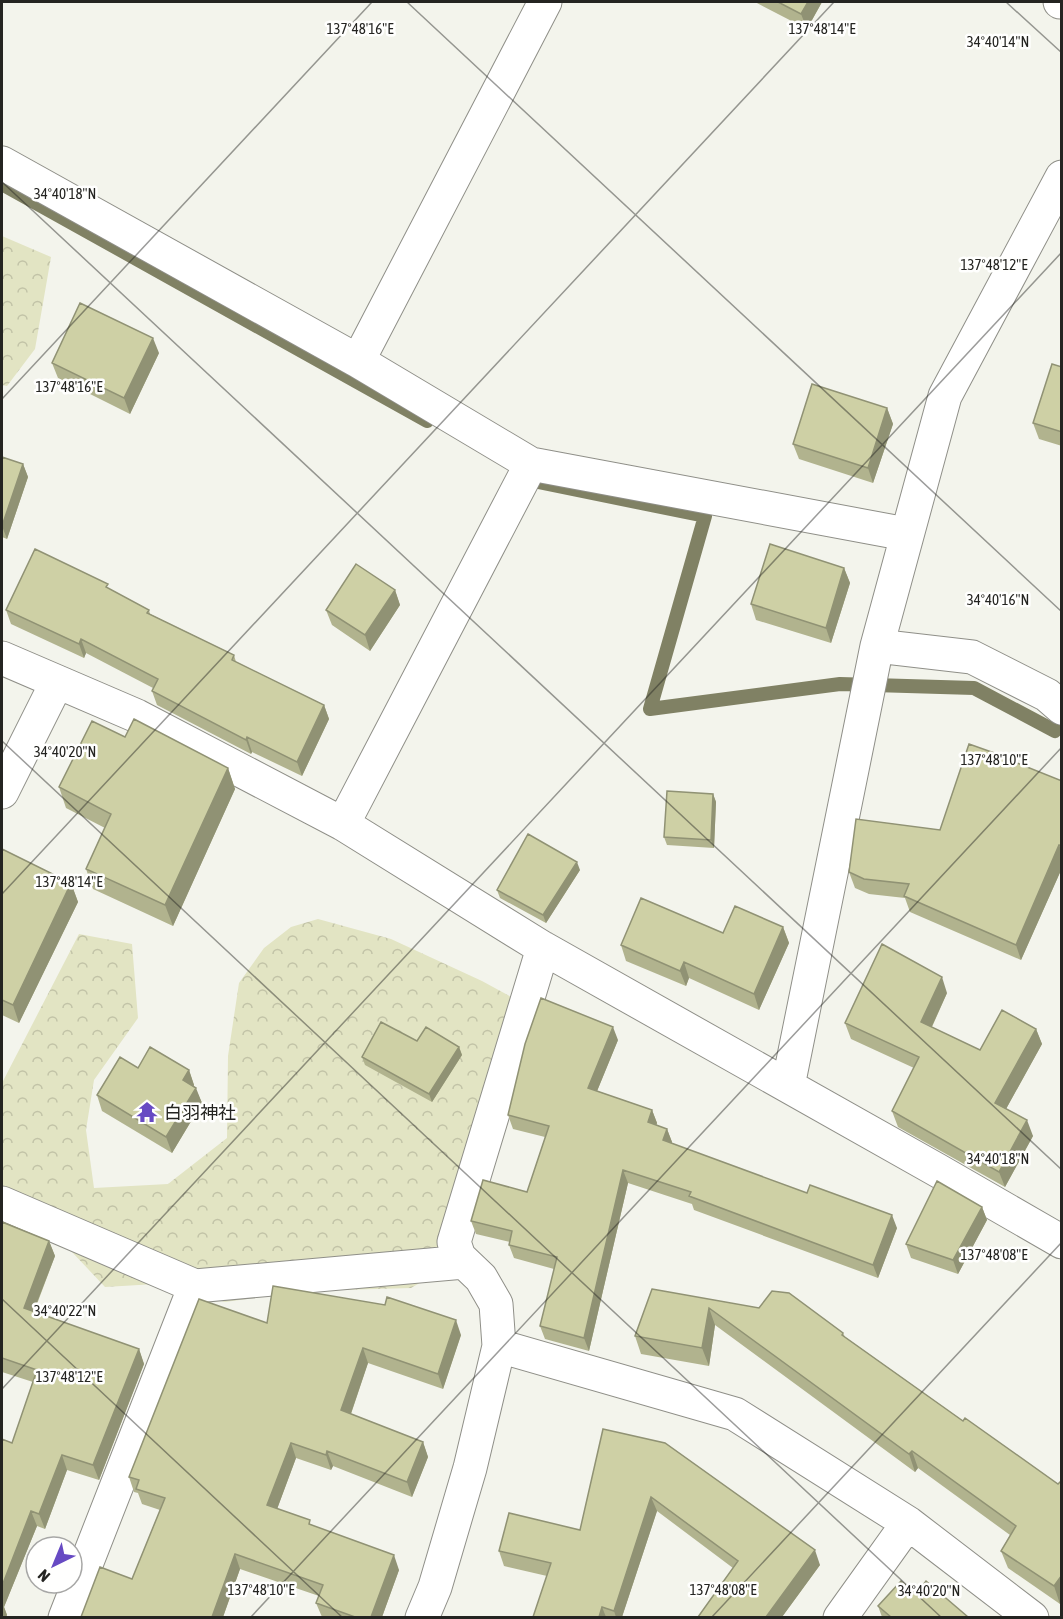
<svg xmlns="http://www.w3.org/2000/svg" width="1063" height="1619" font-family="'Asap Condensed','Noto Sans JP',sans-serif">
  <style>
    .forest { fill: url(#forest-crowns) }
    .lines { fill: none; stroke-linecap: round; stroke-linejoin: round }
    .stream { stroke: #808164; stroke-width: 14 }
    .minor-casing { stroke: #8f8f88; stroke-width: 35 }
    .minor { stroke: #fff; stroke-width: 33 }
    .wall { fill: #b1b38e }
    .shaded-wall { fill: #909274 }
    .building { fill: #ced0a5; stroke: #909274; stroke-width: 1.5 }
    .ticks { fill: none; stroke: #242421; stroke-width: 1.5; stroke-opacity: 0.45 }
    .labels { text-anchor: middle; dominant-baseline: central; stroke-width: 5; stroke-linejoin: round; paint-order: stroke }
    .poi-label { font-size: 18px; fill: #242421; stroke: #fffffe; text-anchor: start }
    .ticks-label { font-size: 15px; text-anchor: middle; fill: #242421; stroke: #fffffe; stroke-width: 5; stroke-linejoin: round; paint-order: stroke }
  </style>
  <defs>
    <pattern id="forest-crowns" width="20" height="18" patternUnits="userSpaceOnUse" patternTransform="scale(1.5)"><rect width="20" height="18" fill="#e2e4c3"/><path d="M2 6a3 3 0 1 1 6 0M12 15a3 3 0 1 1 6 0" fill="none" stroke="#c2c3a7"/></pattern>
  </defs>
  <rect width="100%" height="100%" fill="#f3f4ec"/>
  <path class="forest" d="M2,236l49,21 -16,92 -28,37 -5,-1z
    M318,919l73,20 91,42 31,17 -69,271 -33,19 -105,3 -81,11 -69,-18 -51,3 -33,-35 -70,-46v-123l77,-149 53,10 6,74 -44,62 -8,50 8,58 74,-4 59,-46 1,-82 11,-73 25,-35 27,-21z"/>
  <g class="lines">
    <path class="stream" d="M2,184l425,237
      M525,475l13,7 167,34 -55,193 190,-25 134,4 81,43 7,-8"/>
    <defs>
      <path id="minor" d="M1060,2h2
        M2,163l356,198 173,103 375,70
        M358,361l187,-359
        M877,646l95,11 75,38 15,13
        M2,658l135,58 206,108 200,124 394,222 125,72
        M2,792l55,-110
        M343,824l188,-360
        M788,1086l89,-440 68,-250 117,-219
        M2,1203l193,83 269,-24
        M499,1346l236,68 173,109 124,95
        M65,1618l130,-332
        M422,1618l13,-31 35,-119 29,-122 -3,-42 -15,-26 -22,-21 -5,-15 89,-294
        M840,1618l68,-95"/>
    </defs>
    <use href="#minor" class="minor-casing"/>
    <use href="#minor" class="minor"/>
  </g>
  <path class="wall" d="M755,2h67l-15,27z
    M159,353l-29,61 -72,-36 -6,-15z
    M1062,367v79l-23,-7 -6,-16z
    M887,408l6,16 -20,59 -74,-24 -6,-15z
    M2,457l21,7 5,13 -21,62 -5,-2z
    M844,568l6,15 -19,60 -75,-23 -5,-16z
    M110,589l39,21 1,4 84,41 2,7 88,43 5,14 -27,57 -50,-24 -1,2 -94,-49 -5,-14 1,-3 -67,-35 -2,5 -73,-34 -5,-14z
    M395,590l5,15 -30,46 -38,-26 -6,-15z
    M125,737l103,31 7,21 -62,137 -80,-37 -7,-20 19,-41 -39,-20 -7,-21z
    M1017,761l1,3 44,17v87l-41,92 -111,-48 -5,-14 -36,-4 -14,-6 -6,-16 91,-42z
    M713,794l3,8 -2,46 -47,-3 -3,-8z
    M2,849l69,34 7,19 -59,121 -17,-8z
    M580,870l-34,53 -46,-25 -3,-8z
    M783,927l6,16 -30,67 -70,-32 -3,8 -60,-25 -5,-16 102,-12z
    M947,993l-15,34 48,23 56,-21 6,15 -36,65 27,27 -28,51 -107,-60 -6,-16 22,-43 -63,-29 -6,-16z
    M618,1040l-21,51 55,19 5,13 -1,2 11,4 5,13 -1,1 226,85 -19,50 -184,-68 -2,-6 -64,-21 -39,168 -44,-12 -5,-13 14,-57 -40,-11 -5,-13 1,-3 -34,-8 -5,-13 56,-29 18,-55 -32,-8 -5,-14z
    M417,1041l42,6 3,8 -30,47 -67,-37 -3,-8z
    M138,1068l51,2 5,15v1l8,17 -30,50 -70,-42 -5,-16z
    M982,1207l5,13 -29,54 -47,-16 -5,-14z
    M2,1222l47,19 6,15 -21,56 105,37 5,15 -45,116 -32,-10 -22,59 -8,-3 -33,81 3,8 -1,2h-4l10,-174 21,-61 -31,-10z
    M652,1289l191,44 2,4 118,84 95,63 4,-4v122l-2,2 -52,-36 -7,-17 9,-16 -92,-67 -3,4 -200,-147 -6,41 -68,-12 -6,-18z
    M267,1323l194,12 -18,54 -75,-26 -17,51 72,28 5,15 -16,40 -79,-31 -2,4 -35,-12 -19,51 35,16 87,45 -17,47h-60l-6,-14 3,-7 -79,-27 -17,48h-142l51,-38 28,-69 -18,-6 -4,-11 -4,-1 -5,-15z
    M603,1429l217,136 -38,52h-84l35,-49 -76,-57 -35,106h-89l14,-41 -43,-10 -5,-15 81,-21z
    M916,1594l52,23h-86l-4,-11z"/>
  <path class="shaded-wall" d="M808,2h14l-15,27 -6,-15z
    M153,338l6,15 -29,61 -6,-16z
    M887,408l6,16 -20,59 -5,-15z
    M23,464l5,13 -21,62 -5,-13z
    M844,568l6,15 -19,60 -5,-15z
    M395,590l5,15 -30,46 -5,-16z
    M81,639l5,14 -2,5 -5,-14z
    M324,705l5,14 -27,57 -5,-14z
    M247,737l5,15 -1,2 -5,-14z
    M228,768l7,21 -62,137 -8,-21z
    M713,794l3,8 -2,46 -3,-8z
    M1059,845l3,6v17l-41,92 -5,-15z
    M577,862l3,8 -34,53 -3,-8z
    M71,883l7,19 -59,121 -6,-18z
    M783,927l6,16 -30,67 -5,-16z
    M684,962l5,16 -3,8 -6,-15z
    M942,977l5,16 -20,44 -6,-15z
    M613,1027l5,13 -25,61 -5,-13z
    M1036,1029l6,15 -41,74 -6,-15z
    M459,1047l3,8 -30,47 -3,-8z
    M189,1070l5,15 -6,10 -5,-15z
    M196,1088l6,15 -30,50 -6,-16z
    M652,1110l5,13 -4,12 -5,-13z
    M1027,1120l6,16 -28,51 -6,-15z
    M667,1129l5,13 -4,12 -5,-14z
    M623,1170l5,13 -39,168 -5,-13z
    M982,1207l5,13 -29,54 -5,-14z
    M892,1215l5,13 -19,50 -5,-13z
    M49,1241l6,15 -26,67 -5,-15z
    M709,1308l6,17 -6,41 -7,-18z
    M456,1320l5,15 -18,54 -5,-15z
    M363,1348l5,15 -21,62 -6,-15z
    M139,1349l5,15 -45,116 -6,-15z
    M423,1442l5,15 -16,40 -5,-15z
    M291,1443l5,15 -23,62 -6,-15z
    M327,1451l6,15 -2,4 -5,-15z
    M912,1451l6,17 -3,4 -6,-18z
    M62,1455l5,15 -22,59 -6,-15z
    M651,1497l6,14 -35,106h-6l-2,-6z
    M31,1511l6,15 -33,81 3,8 -1,2h-4v-31z
    M815,1550l5,15 -38,52h-16z
    M235,1554l5,15 -17,48h-11z
    M394,1555l5,15 -17,47h-11z
    M1062,1575v27l-2,2 -6,-18z
    M602,1607l4,10h-7z"/>
  <path class="building" d="M778,2h30l-7,12z
    M80,303l73,35 -29,60 -72,-35z
    M1052,364l10,3v65l-29,-9z
    M812,384l75,24 -19,60 -75,-24z
    M2,457l21,7 -21,62z
    M770,544l74,24 -18,60 -75,-24z
    M35,549l73,35 -2,3 43,23 -2,3 87,42 -2,5 92,45 -27,57 -50,-25 -1,3 -94,-49 6,-12 -77,-40 -2,5 -73,-34z
    M356,564l39,26 -30,45 -39,-25z
    M134,719l94,49 -63,137 -79,-36 25,-55 -52,-27 33,-66 33,16z
    M969,744l48,17v2l45,18v65l-3,-1 -43,100 -112,-49 5,-12 -45,-5 -15,-7 7,-53 84,11z
    M667,791l46,3 -2,46 -47,-3z
    M528,834l49,28 -34,53 -46,-25z
    M2,849l69,34 -58,122 -11,-5z
    M641,898l82,35 12,-27 48,21 -29,67 -70,-32 -4,9 -59,-26z
    M882,944l60,33 -21,45 59,28 22,-40 34,19 -41,74 32,17 -28,52 -107,-61 27,-54 -74,-34z
    M541,998l72,29 -25,61 64,22 -4,12 19,7 -4,11 144,53 3,-8 82,30 -19,50 -184,-69 2,-4 -68,-22 -39,168 -44,-12 17,-69 -48,-12 3,-14 -41,-10 12,-41 44,12 22,-66 -41,-11 17,-71z
    M381,1022l36,19 9,-14 33,20 -30,47 -67,-37z
    M150,1047l39,23 -6,10 13,8 -30,49 -69,-42 23,-38 18,11z
    M937,1181l45,26 -29,53 -47,-16z
    M2,1222l47,19 -25,67 115,41 -46,116 -31,-10 -23,59 -8,-3 -29,75v-147l10,4 25,-73 -35,-12z
    M273,1286l112,19 2,-8 69,23 -18,54 -75,-26 -22,62 82,32 -16,40 -80,-31 -1,4 -35,-12 -24,62 43,15 -1,4 85,31 -23,62h-16l-39,-14 7,-18 -88,-31 -23,63h-131l19,-50 32,12 33,-81 -29,-9 3,-9 -10,-3 70,-178 68,24z
    M652,1289l107,19 13,-17 17,2 54,40 -1,2 121,86 2,-3 93,66 4,-4v95l-8,11 -53,-35 15,-25 -104,-75 -3,3 -200,-146 -7,40 -67,-12z
    M603,1429l62,14 150,107 -49,67h-68l40,-56 -87,-64 -37,114 -12,-4 -3,10h-66l18,-54 -52,-12 10,-38 71,17z
    M901,1581l15,13 10,-13 42,36h-77l-13,-11z"/>
  <path class="ticks" d="M407,2l655,610M1006,2l56,51M2,182l1060,988M2,399l370,-397M2,741l940,877M2,894l832,-892M2,1299l341,319M2,1389l1060,-1137M250,1618l812,-871M711,1618l351,-376"/>
  <defs>
    <symbol id="temple-bare" viewBox="-9 -9 18 18"><path d="M0-6L5-2H3V0L6.5 2.5H4V6H1.5V3h-3V6H-4V2.5H-6.5L-3 0V-2H-5Z" fill="#674ac3" stroke="#fffffe" stroke-width="2.5" paint-order="stroke"/></symbol>
  </defs>
  <g fill-rule="evenodd">
    <use href="#temple-bare" x="132" y="1097" width="30" height="30"/>
  </g>
  <g class="labels">
    <g class="poi-label">
      <text x="164" y="1112">白羽神社</text>
    </g>
  </g>
  <g class="ticks-label">
    <text x="360" y="34">137°48'16"E</text>
    <text x="822" y="34">137°48'14"E</text>
    <text x="998" y="47">34°40'14"N</text>
    <text x="65" y="199">34°40'18"N</text>
    <text x="994" y="270">137°48'12"E</text>
    <text x="69" y="392">137°48'16"E</text>
    <text x="998" y="605">34°40'16"N</text>
    <text x="65" y="757">34°40'20"N</text>
    <text x="994" y="765">137°48'10"E</text>
    <text x="69" y="887">137°48'14"E</text>
    <text x="998" y="1164">34°40'18"N</text>
    <text x="994" y="1260">137°48'08"E</text>
    <text x="65" y="1316">34°40'22"N</text>
    <text x="69" y="1382">137°48'12"E</text>
    <text x="261" y="1595">137°48'10"E</text>
    <text x="723" y="1595">137°48'08"E</text>
    <text x="929" y="1596">34°40'20"N</text>
  </g>
  <rect width="1063" height="1619" fill="none" stroke="#242421" stroke-width="6"/>
  <g transform="translate(54 1565) rotate(223)"><circle r="28" fill="#fffffe" stroke="#a7a7a6" stroke-width="1.5"/>
  <path d="M0-4.5L10 22L0 15L-10 22Z" fill="#674ac3"/>
  <text y="-9" font-size="16" font-weight="bold" text-anchor="middle" fill="#242421">N</text>
  </g>
</svg>
